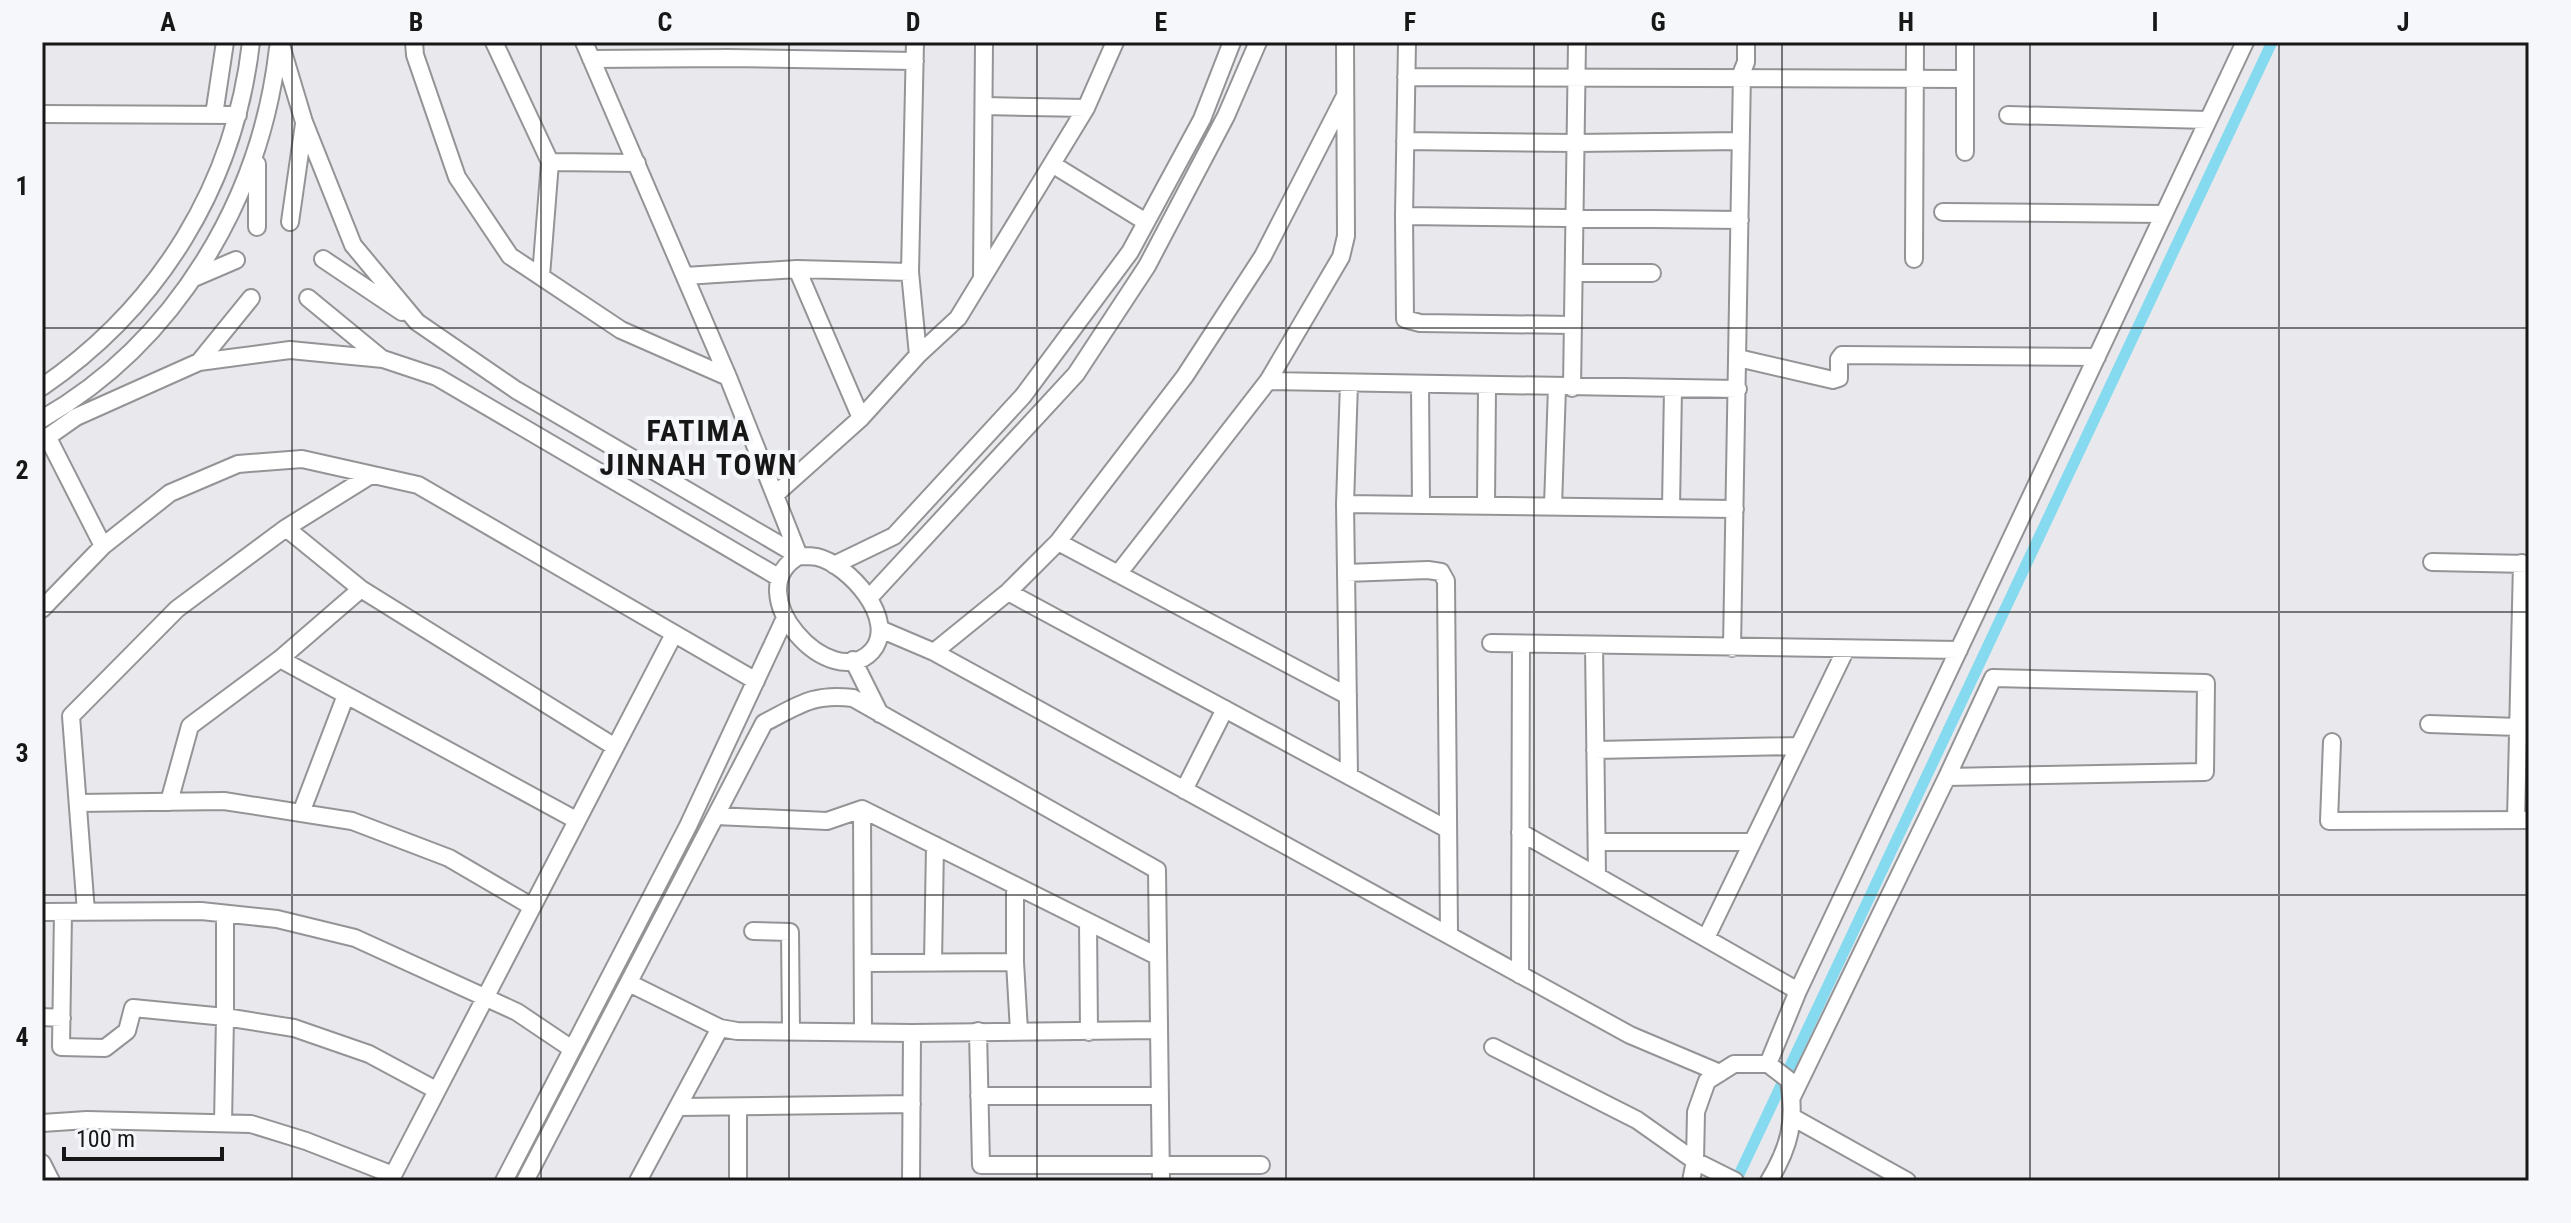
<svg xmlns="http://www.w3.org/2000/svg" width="2571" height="1223" font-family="'Roboto Condensed',sans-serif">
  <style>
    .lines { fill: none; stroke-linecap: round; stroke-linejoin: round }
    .canal { stroke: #85daef; stroke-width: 11 }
    .minor-casing { stroke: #949497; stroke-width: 20 }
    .minor { stroke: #fff; stroke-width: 16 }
    .grid { fill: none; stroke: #171718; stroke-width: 2; stroke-opacity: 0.55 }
    .labels { text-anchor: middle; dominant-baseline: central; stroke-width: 8; stroke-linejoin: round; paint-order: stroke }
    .district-label { font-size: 30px; font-weight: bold; letter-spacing: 2px; fill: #171718; stroke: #f6f7fa }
    .neatline { fill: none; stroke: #171718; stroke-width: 3 }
    .grid-label { font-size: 26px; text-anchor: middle; font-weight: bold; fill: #171718 }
  </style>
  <rect width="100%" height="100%" fill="#e9e9ed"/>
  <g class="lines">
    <path class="canal" d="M1736,1181l536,-1139"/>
    <defs>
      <path id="minor" d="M280,42l24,80 49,123 64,77 99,68 283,166
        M414,42l1,13 42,122 53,79 111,74 107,47
        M494,42l56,120 -9,114
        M584,42l144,335 71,179
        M1407,42l-3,174 1,103 15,4 153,2
        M1965,42v110
        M591,59l137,-1 187,3
        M1406,77l558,2
        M984,106l102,2
        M42,114l196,1
        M214,115l11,-73
        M2008,115l200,5
        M1405,141l171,2 165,-2
        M550,162l87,1
        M257,164v63
        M1052,164l94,58
        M1943,212l221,2
        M1404,216l336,4
        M290,222l14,-98
        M323,259l79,53
        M1914,259l1,-217
        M797,269l64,149
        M1574,273h78
        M685,276l112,-7 113,3
        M982,276l2,-234
        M194,278l42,-18
        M308,298l73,60
        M918,355l40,-37 128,-210 29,-66
        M1738,358l95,22 6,-2v-19l3,-4 255,2
        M199,362l52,-64
        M1268,381l470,8
        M1420,384l1,121
        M42,387c118,-81 193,-203 209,-345
        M1572,388l5,-346
        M42,419c134,-77 219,-220 236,-371
        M47,436l56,110
        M42,441l34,-24 123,-55 91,-12 93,9 54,18 341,200
        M371,475l-85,53 75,61 254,158
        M776,494l85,-76 57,-63 -8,-83 5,-230
        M1345,504l390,5
        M1486,505l1,-119
        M1553,506l4,-119
        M1671,508l2,-120
        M1058,542l290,154
        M799,556c6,0 13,0 18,1 31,7 82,63 55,94 -41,45 -136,-60 -73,-95z
        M2432,562l97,2
        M834,565l60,-29 129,-140 107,-144 72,-133 30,-77
        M1346,573l82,-3 13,2 5,9 3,352
        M1118,574l150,-193 73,-124 5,-21 -1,-194
        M361,589l-81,70 296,161
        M1008,592l439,237
        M869,598l207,-224 71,-108 79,-150 32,-74
        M42,609l61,-63 67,-53 68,-29 64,-5 116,26 338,196
        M880,629l54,23 696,383 90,38
        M1491,643l468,7
        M1594,645l3,231
        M1732,648l10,-576 4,-10v-20
        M934,652l74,-60 50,-50 127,-166 78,-120 82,-160
        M853,660l27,54
        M2429,724l89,3
        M2332,742l-3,79 200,-1
        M1595,750l204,-4
        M1349,776l-4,-272 4,-121
        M1184,790l41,-81
        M169,802l21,-76 90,-67
        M78,803l146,-2 128,20 97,37 82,48
        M862,809l1,223
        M301,813l45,-118
        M716,816l111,5 35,-12 295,147
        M2516,820l6,-257
        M1520,832l278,159
        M1597,842h155
        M1015,885v77
        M42,912l159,-1 76,8 78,19 162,74 55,37
        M63,912l-2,135 44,1 22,-17 6,-23 92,9v-103
        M86,912l-15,-196 106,-107 109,-81
        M1088,922l1,110
        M753,931l37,1 1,99
        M1706,938l140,-289
        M863,963l152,-1 4,69
        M933,963l2,-118
        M1520,975l1,-331
        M629,983l91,45 17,3 175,2 -1,148
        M42,1017l20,1
        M978,1031l3,134h280
        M912,1033l246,-3
        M1493,1047l144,73 58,41 40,20
        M1768,1064l30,-73 447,-949
        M979,1096h180
        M1792,1097l155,-320 258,-5 1,-89 -213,-5 -46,99
        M678,1107l234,-3
        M738,1107v74
        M1794,1118l113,63
        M42,1123l45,-3 164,4 55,17 87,34
        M223,1123l2,-106 69,11 75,26 67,36
        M42,1163l9,18
        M390,1181l284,-547
        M504,1181l184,-355 97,-208
        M525,1181l239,-458c35,-18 49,-30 89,-25l304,172 4,311
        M638,1181l82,-153
        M1691,1181l4,-20 1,-49 11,-31 27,-17h34l21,16c7,41 1,66 -20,101"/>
    </defs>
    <use href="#minor" class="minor-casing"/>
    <use href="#minor" class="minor"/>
  </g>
  <path class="grid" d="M292,42v1139M541,42v1139M789,42v1139M1037,42v1139M1286,42v1139M1534,42v1139M1782,42v1139M2030,42v1139M2279,42v1139M42,328h2487M42,612h2487M42,895h2487"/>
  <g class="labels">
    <g class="district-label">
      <text x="699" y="430">FATIMA<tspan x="699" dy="34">JINNAH TOWN</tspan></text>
    </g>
  </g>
  <rect width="2571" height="1223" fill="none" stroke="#f6f7fa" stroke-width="88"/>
  <path d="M64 1147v12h158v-12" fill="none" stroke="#171718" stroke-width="4"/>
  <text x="76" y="1147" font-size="24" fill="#171718" stroke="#f6f7fa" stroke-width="6" paint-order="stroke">100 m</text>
  <rect x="44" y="44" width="2483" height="1135" class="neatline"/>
  <g class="grid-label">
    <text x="168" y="31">A</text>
    <text x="416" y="31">B</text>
    <text x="665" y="31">C</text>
    <text x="913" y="31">D</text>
    <text x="1161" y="31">E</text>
    <text x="1410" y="31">F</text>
    <text x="1658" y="31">G</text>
    <text x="1906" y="31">H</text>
    <text x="2155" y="31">I</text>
    <text x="2403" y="31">J</text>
    <text x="22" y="195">1</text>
    <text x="22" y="479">2</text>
    <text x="22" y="762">3</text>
    <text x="22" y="1046">4</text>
  </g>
</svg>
